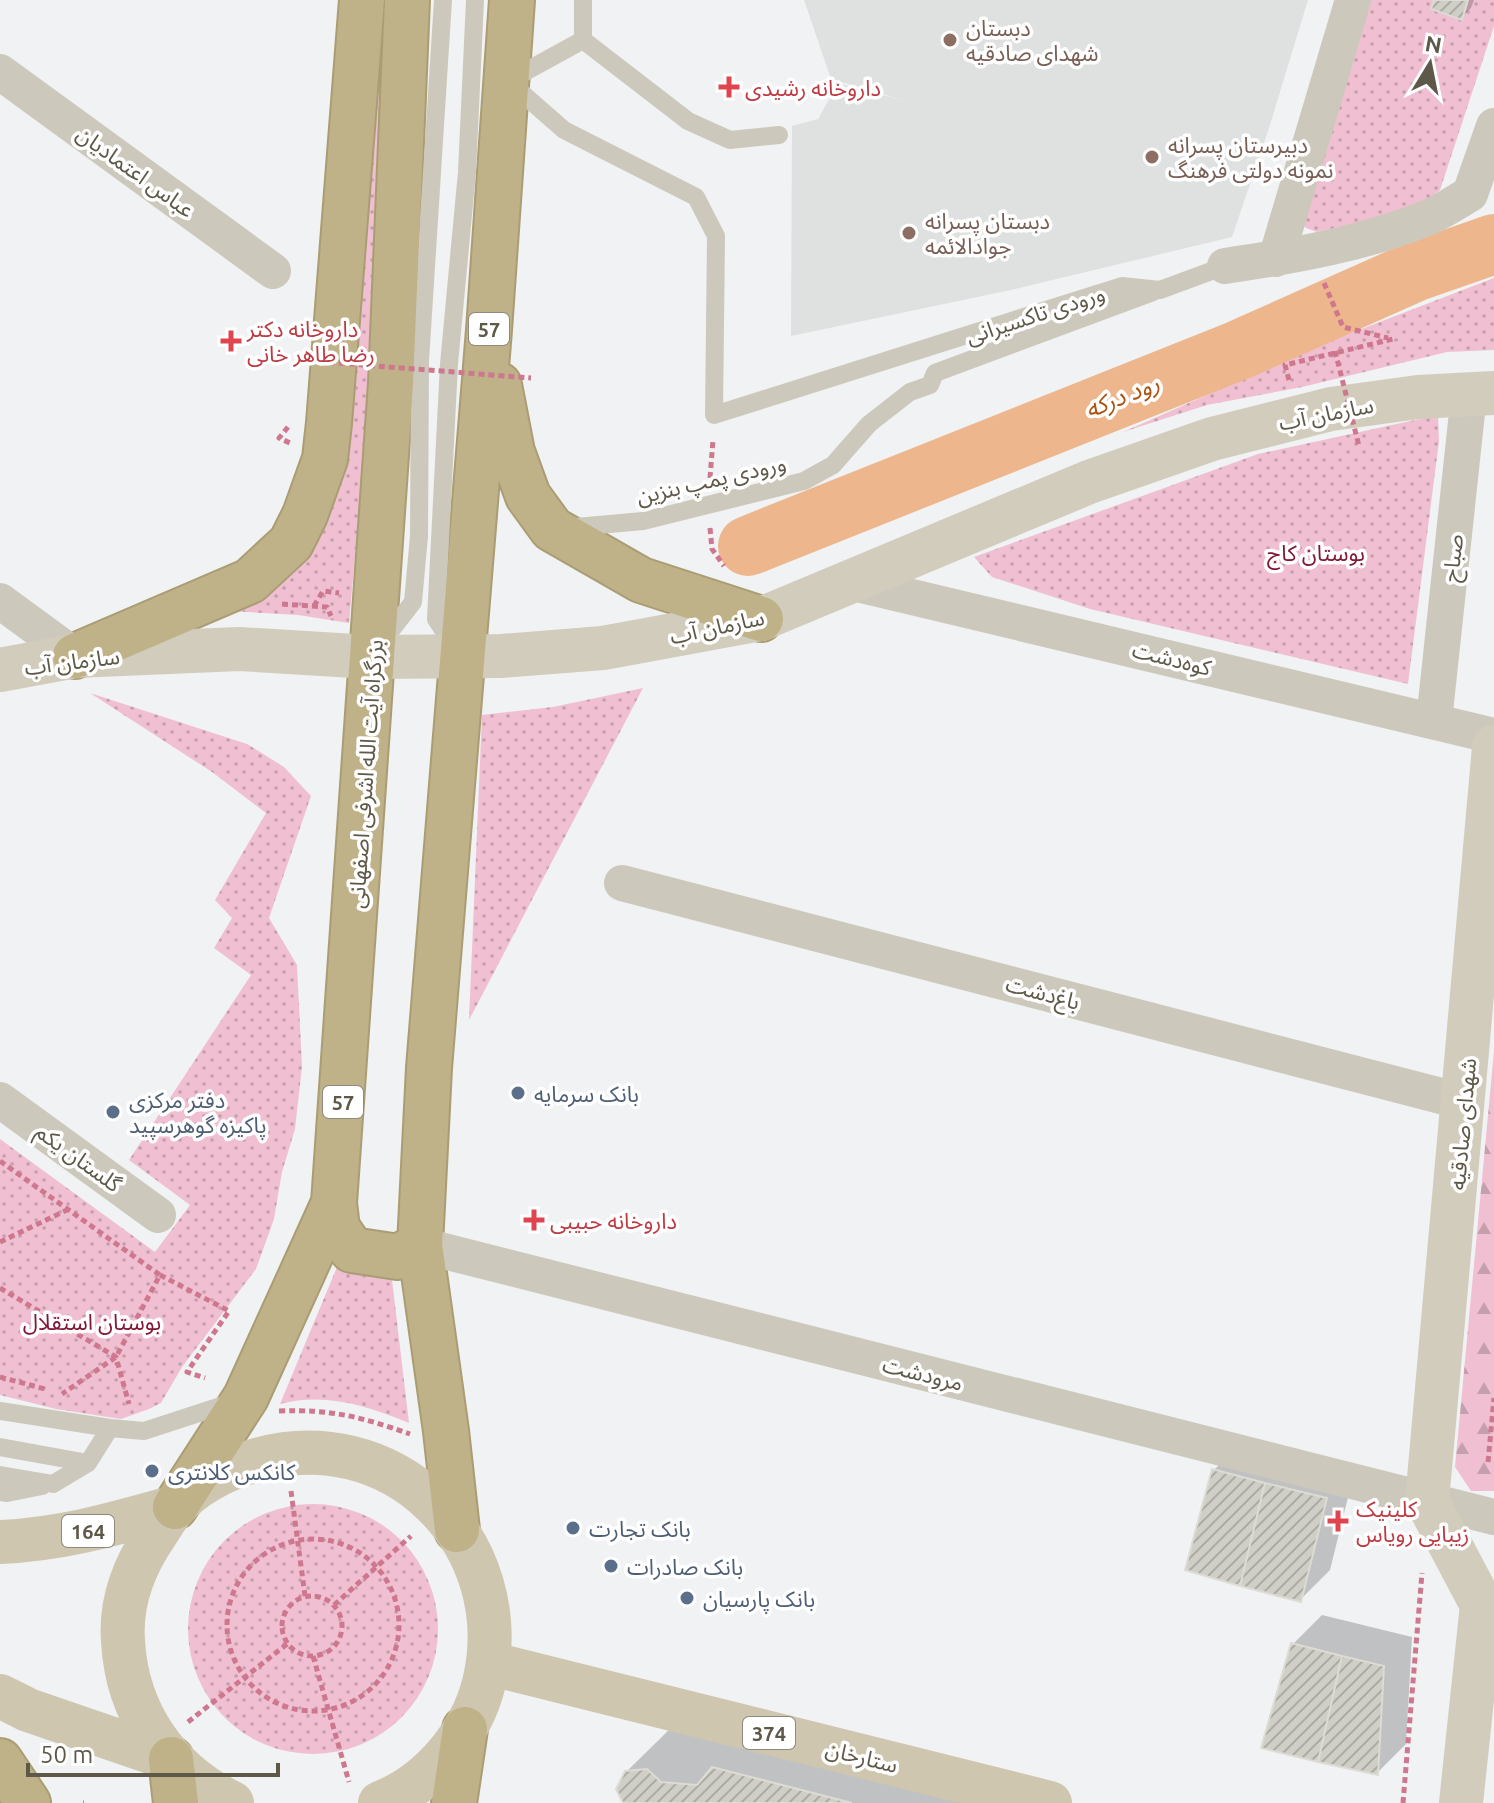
<svg xmlns="http://www.w3.org/2000/svg" width="1494" height="1803" font-family="Ubuntu,'Noto Sans Arabic',sans-serif">
  <style>
    .education { fill: #dfe1e1 }
    .green { fill: url(#green-dots) }
    .forest { fill: url(#forest-firs) }
    .shadow { fill: #0003 }
    .lines { fill: none; stroke-linecap: round; stroke-linejoin: round }
    .river { stroke: #edb68d; stroke-width: 60 }
    .building { fill: url(#building-hatch); stroke: #dcdbd4; stroke-width: 2 }
    .highway-casing { stroke: #ab9d73; stroke-width: 48 }
    .path { stroke: #ce778e; stroke-width: 5; stroke-dasharray: 6 4; stroke-linecap: butt }
    .lane { stroke: #cdc8bc; stroke-width: 18 }
    .street { stroke: #cdc8bc; stroke-width: 36 }
    .secondary { stroke: #d2ccbc; stroke-width: 44 }
    .primary { stroke: #cfc6b0; stroke-width: 44 }
    .highway { stroke: #bfb188; stroke-width: 44 }
    .path-bridge { stroke: #ce778e; stroke-width: 5; stroke-dasharray: 6 4; stroke-linecap: butt }
    .education-dot { fill: #8d6e63; stroke: #fff; stroke-width: 3 }
    .health-dot { fill: #e0444e; stroke: #fff; stroke-width: 3 }
    .service-dot { fill: #5c6f8a; stroke: #fff; stroke-width: 3 }
    .labels { text-anchor: middle; dominant-baseline: central; stroke-width: 7; stroke-linejoin: round; paint-order: stroke }
    .shield { fill: #fff; stroke: #8e8a7f; stroke-width: 2 }
    .shield-label { font-size: 20px; font-weight: bold; fill: #5e5848 }
    .education-label { font-size: 22px; fill: #785e54; stroke: #fff; text-anchor: start }
    .health-label { font-size: 22px; fill: #be3a42; stroke: #fff; text-anchor: start }
    .street-label { font-size: 22px; fill: #5e5848; stroke: #fff }
    .park-label { font-size: 22px; fill: #811734; stroke: #fff }
    .service-label { font-size: 22px; fill: #4e5e75; stroke: #fff; text-anchor: start }
    .water-label { font-size: 24px; font-style: italic; fill: #ad520c; stroke: #fff }
  </style>
  <defs>
    <pattern id="green-dots" width="8" height="8" patternUnits="userSpaceOnUse" patternTransform="scale(2)"><rect width="8" height="8" fill="#f0c0d2"/><path d="M2 2h.1M6 6h.1" fill="none" stroke="#c69fac" stroke-width="1.8" stroke-linecap="round"/></pattern>
    <pattern id="forest-firs" width="22" height="20" patternUnits="userSpaceOnUse" patternTransform="scale(2)"><rect width="22" height="20" fill="#f0c0d2"/><path d="M5 1l3.5 6h-7zM16 11l3.5 6h-7z" fill="#c69fac"/></pattern>
    <pattern id="building-hatch" width="6" height="6" patternUnits="userSpaceOnUse" patternTransform="scale(2)"><rect width="6" height="6" fill="#d0cfc7"/><path d="M-1 1l2-2M0 6l6-6M5 7l2-2" fill="none" stroke="#acaba4"/></pattern>
  </defs>
  <rect width="100%" height="100%" fill="#f0f2f3"/>
  <path class="education" d="M804,0h504l-39,128 -37,109 -221,53 -220,46 1,-210 26,-7 13,-23 3,-14 72,19 -75,-22z"/>
  <path class="green" d="M371,0h20l-23,412 -19,211 -51,-8 -85,-5 77,-45 39,-52z
    M1345,0h149v26l-54,164 -24,20 -99,22 -11,-4 -7,-7z
    M1494,278v72l-47,2 -145,35 -95,18 -84,27 202,-89z
    M1438,415l1,26 -31,243 -318,-75 -98,-32 -18,-20 284,-103z
    M643,688l-174,332 13,-305 71,-8z
    M90,693l157,51 37,23 27,29 -42,122 28,47 5,102 -7,62 -13,43 -8,47 -18,50 -74,98 -21,36 -12,6 -28,10 -65,-10 -56,-14v-256l155,113 35,-47 -61,-45 122,-185 -37,-27 18,-30 -17,-18 51,-87 -54,-41z
    M342,1255l48,8 19,160c-42,-17 -83,-31 -129,-19z
    M188 1629a125 125 0 1 1 250 0a125 125 0 1 1-250 0Z"/>
  <path class="forest" d="M1494,1051v440h-23l-16,-24z"/>
  <path class="shadow" d="M1436,0h38l-3,8 -10,10z
    M1243,1441l112,28 -25,101 -29,29 -87,-129z
    M1322,1615l90,22 -6,107 -29,29 -84,-129z
    M673,1726l371,77h-422l2,-3 2,-28z"/>
  <g class="lines">
    <path class="river" d="M748,546l491,-196 175,-78 80,-28"/>
  </g>
  <path class="building" d="M1434,0h34l-6,20 -31,-11z
    M1212,1469l53,14 -25,103 -55,-16z
    M1265,1483l62,15 -26,104 -61,-16z
    M1291,1643l51,13 -24,106 -57,-14z
    M1342,1656l42,10 -6,109 -60,-13z
    M712,1767l140,36h-229l-7,-14 9,-18 22,-2 14,13 36,3z"/>
  <g class="lines">
    <defs>
      <path id="highway" d="M499,385l13,67 16,44 24,33 89,51 120,39
        M75,656l175,-75 41,-38 14,-28 20,-56 4,-36 33,-423
        M334,1203l3,25 15,22 46,7 22,-12
        M175,1507l71,-110 88,-194 57,-820 16,-383
        M457,1530l-11,-99 -26,-186 9,-177 60,-738 23,-330
        M171,1759l5,44
        M0,1761l28,42
        M454,1803l11,-74"/>
    </defs>
    <use href="#highway" class="highway-casing"/>
    <path class="path" d="M1324,283l19,44 45,11
      M1289,380l-4,-15 108,-26
      M288,427l-9,11 11,5
      M710,478l3,-38
      M710,528l2,21 12,17
      M282,604l45,3 4,9
      M314,606l9,-15 16,2
      M0,1161l160,114 -44,82 -54,37
      M0,1242l67,-32
      M160,1275l69,36 -42,61 18,6
      M0,1288l116,69 13,47
      M0,1377l45,12
      M279,1411c53,-2 82,6 131,23
      M1488,1462l6,-64
      M291,1491l14,105
      M227 1625a86 86 0 1 1 172 0a86 86 0 1 1-172 0Z
      M282 1626a30 30 0 1 1 60 0a30 30 0 1 1-60 0Z
      M334,1605l77,-69
      M313,1656l36,126
      M188,1722l99,-78
      M83,1803h1
      M1403,1803l19,-230"/>
    <path class="lane" d="M583,0v40l-75,41 56,49 132,67 20,39 -2,179 408,-129 38,4 65,-24
      M583,40l105,81 42,19 49,-5
      M565,528l78,-7 161,-40 29,-16 36,-41 41,-32 20,-7 5,-12 218,-81
      M382,642l31,-40 6,-66 1,-175 23,-361
      M455,648l-19,-29 13,-255 18,-192 8,-172
      M0,1411l110,17 34,3 92,-30
      M0,1447l88,16 22,-35
      M0,1475l53,9 35,-21
      M0,1492l7,1 35,-7"/>
    <path class="street" d="M0,72l273,199
      M1276,259l77,-259
      M1225,266c68,-10 138,-22 202,-48 15,-6 29,-16 43,-24l24,-68
      M849,582l645,154
      M0,601l75,55
      M1434,721l35,-327
      M622,883l842,219
      M0,1100l158,115
      M420,1245l1074,272"/>
    <path class="secondary" d="M0,670l75,-14 164,-7 132,8 130,-1 102,-8 158,-29 328,-137 123,-43 119,-30 87,-12 76,-4
      M1461,1803l21,-198 -55,-104 67,-754"/>
    <path class="primary" d="M0,1542c63,-3 114,-18 175,-35
      M488,1663l562,140
      M0,1696l28,14 143,49
      M232,1803c-64,-32 -105,-89 -109,-162 -3,-40 11,-75 33,-107 6,-9 11,-18 17,-25 19,-23 50,-39 77,-47 141,-45 268,80 234,221 -13,52 -54,101 -104,120"/>
    <use href="#highway" class="highway"/>
    <path class="path-bridge" d="M1335,351l24,95
      M299,360l232,18"/>
  </g>
  <g class="education-dot">
    <circle cx="950" cy="40" r="8"/>
    <circle cx="1152" cy="157" r="8"/>
    <circle cx="909" cy="233" r="8"/>
  </g>
  <g class="health-dot">
    <path d="M725 75h8v8h8v8h-8v8h-8v-8h-8v-8h8z"/>
    <path d="M227 329h8v8h8v8h-8v8h-8v-8h-8v-8h8z"/>
    <path d="M530 1208h8v8h8v8h-8v8h-8v-8h-8v-8h8z"/>
    <path d="M1334 1509h8v8h8v8h-8v8h-8v-8h-8v-8h8z"/>
  </g>
  <g class="service-dot">
    <circle cx="518" cy="1093" r="8"/>
    <circle cx="113" cy="1112" r="8"/>
    <circle cx="152" cy="1471" r="8"/>
    <circle cx="573" cy="1528" r="8"/>
    <circle cx="611" cy="1566" r="8"/>
    <circle cx="687" cy="1598" r="8"/>
  </g>
  <g class="labels">
    <g class="shield">
      <rect x="469" y="313" width="40" height="32" rx="6"/>
      <rect x="323" y="1086" width="40" height="32" rx="6"/>
      <rect x="62" y="1515" width="52" height="32" rx="6"/>
      <rect x="743" y="1717" width="52" height="32" rx="6"/>
    </g>
    <g class="shield-label">
      <text x="489" y="329">57</text>
      <text x="343" y="1102">57</text>
      <text x="88" y="1531">164</text>
      <text x="769" y="1733">374</text>
    </g>
    <g class="education-label">
      <text x="966" y="27">دبستان<tspan x="966" dy="25">شهدای صادقیه</tspan></text>
      <text x="1168" y="144">دبيرستان پسرانه<tspan x="1168" dy="25">نمونه دولتی فرهنگ</tspan></text>
      <text x="925" y="220">دبستان پسرانه<tspan x="925" dy="25">جوادالائمه</tspan></text>
    </g>
    <g class="health-label">
      <text x="745" y="87">داروخانه رشیدی</text>
      <text x="247" y="328">داروخانه دکتر<tspan x="247" dy="25">رضا طاهر خانی</tspan></text>
      <text x="550" y="1220">داروخانه حبیبی</text>
      <text x="1356" y="1508">کلینیک<tspan x="1356" dy="25">زیبایی رویاس</tspan></text>
    </g>
    <g class="street-label">
      <text transform="translate(136 171) rotate(36)">عباس اعتمادیان</text>
      <text transform="translate(1035 314) rotate(-18)">ورودی تاکسیرانی</text>
      <text transform="translate(1326 413) rotate(-11)">سازمان آب</text>
      <text transform="translate(711 479) rotate(-13)">ورودی پمپ بنزین</text>
      <text transform="translate(1452 558) rotate(-84)">صباح</text>
      <text transform="translate(717 626) rotate(-12)">سازمان آب</text>
      <text transform="translate(1172 658) rotate(14)">کوه‌دشت</text>
      <text transform="translate(72 661) rotate(-7)">سازمان آب</text>
      <text transform="translate(365 774) rotate(-86)">بزرگراه آیت الله اشرفی اصفهانی</text>
      <text transform="translate(1043 992) rotate(15)">باغ‌دشت</text>
      <text transform="translate(1462 1124) rotate(-85)">شهدای صادقیه</text>
      <text transform="translate(79 1157) rotate(36)">گلستان یکم</text>
      <text transform="translate(923 1373) rotate(14)">مرودشت</text>
      <text transform="translate(862 1756) rotate(14)">ستارخان</text>
    </g>
    <g class="park-label">
      <text x="1316" y="552">بوستان کاج</text>
      <text x="92" y="1321">بوستان استقلال</text>
    </g>
    <g class="service-label">
      <text x="534" y="1093">بانک سرمایه</text>
      <text x="129" y="1099">دفتر مرکزی<tspan x="129" dy="25">پاکیزه گوهرسپید</tspan></text>
      <text x="168" y="1471">کانکس کلانتری</text>
      <text x="589" y="1528">بانک تجارت</text>
      <text x="627" y="1566">بانک صادرات</text>
      <text x="703" y="1598">بانک پارسیان</text>
    </g>
    <g class="water-label">
      <text transform="translate(1122 396) rotate(-22)">رود درکه</text>
    </g>
  </g>
  <g transform="translate(1430 64) rotate(10)" stroke="#ffffff" stroke-width="6" paint-order="stroke">
  <path d="M0-6L14 30L0 20L-14 30Z" fill="#5e5848"/>
  <text y="-12" font-size="22" font-weight="bold" text-anchor="middle" fill="#5e5848">N</text>
  </g>
  <path d="M28 1763v12h250v-12" fill="none" stroke="#5e5848" stroke-width="4"/>
  <text x="40" y="1763" font-size="24" fill="#5e5848" stroke="#ffffff" stroke-width="6" paint-order="stroke">50 m</text>
</svg>
